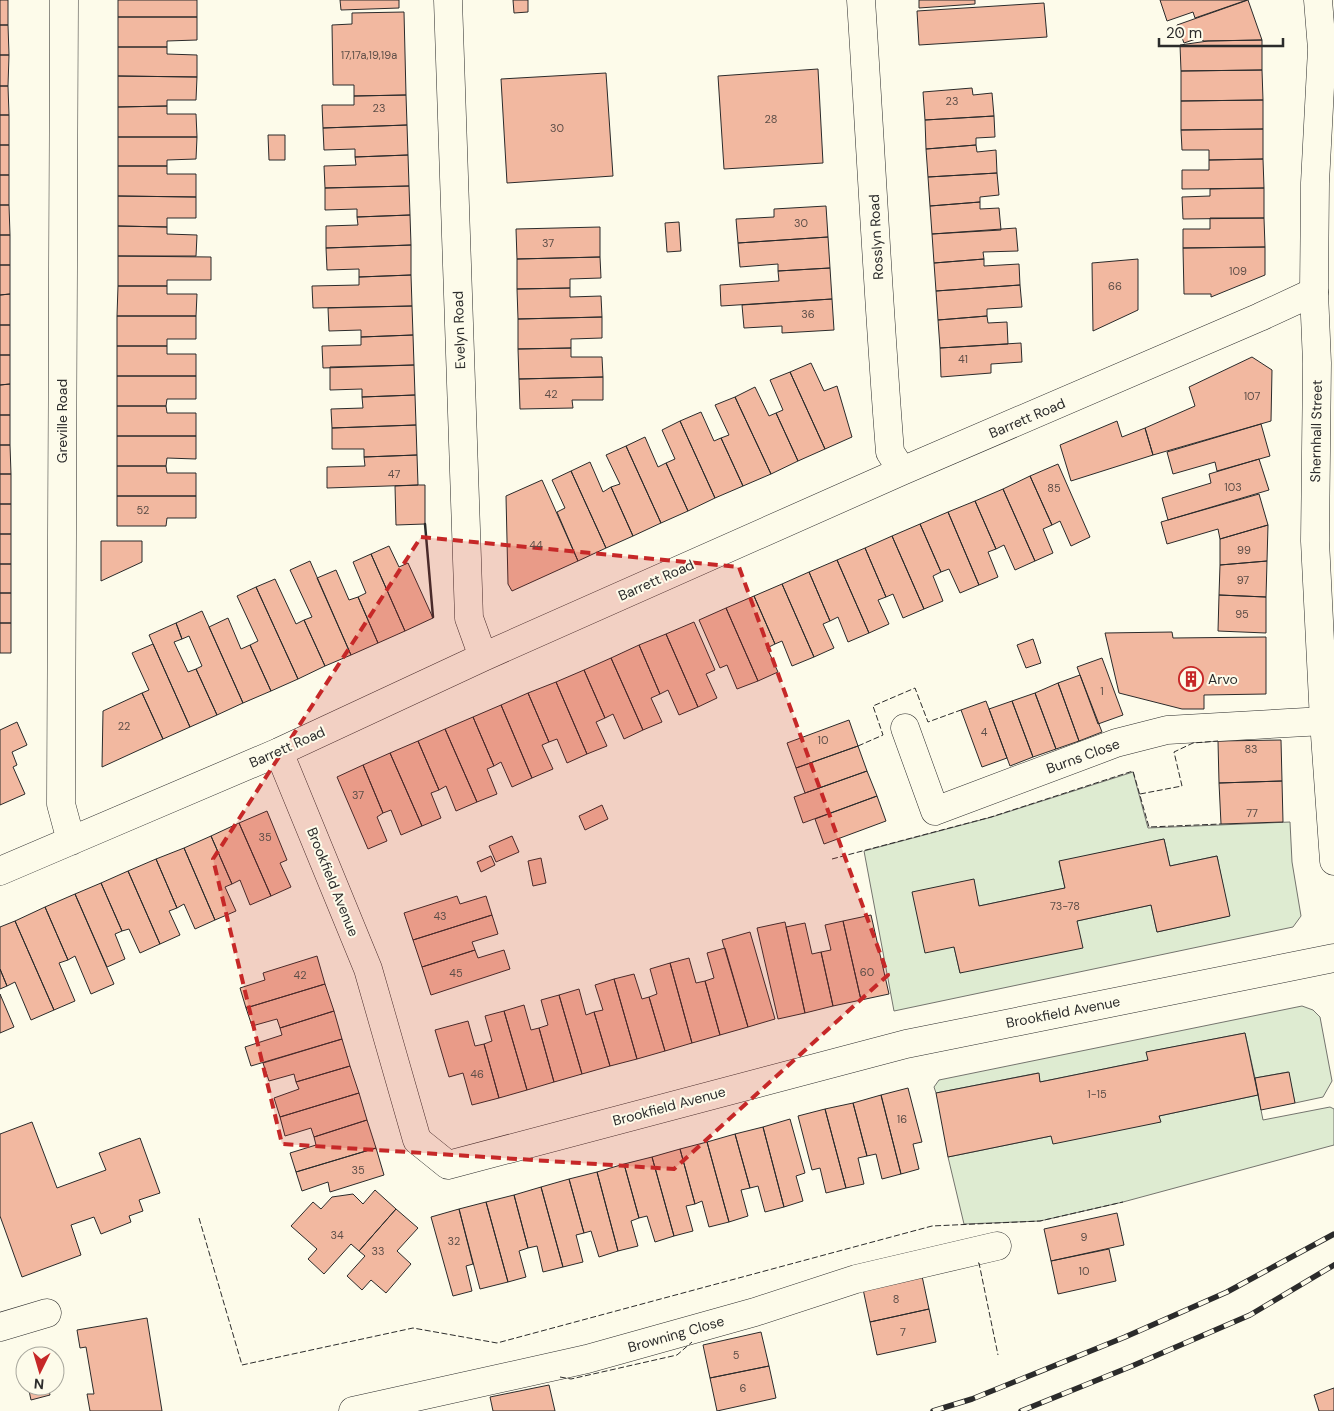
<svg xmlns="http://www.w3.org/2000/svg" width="1334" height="1411" font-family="'DM Sans',sans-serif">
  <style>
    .green { fill: #deebd1; stroke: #74746e; fill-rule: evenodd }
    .building { fill: #f2b8a0; stroke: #2b2b2b }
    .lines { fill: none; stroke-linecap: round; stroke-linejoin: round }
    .minor-casing { stroke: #2b2b2b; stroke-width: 29 }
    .tertiary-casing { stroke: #2b2b2b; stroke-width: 29 }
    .minor { stroke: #fdfbea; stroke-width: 28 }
    .tertiary { stroke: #fdfbea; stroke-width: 28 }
    .rail-casing { stroke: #2b2b2b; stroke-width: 5.5 }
    .rail { stroke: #fdfbea; stroke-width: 4; stroke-dasharray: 11; stroke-linecap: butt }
    .fence { stroke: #2b2b2b; stroke-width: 1; stroke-dasharray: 6 2.5; stroke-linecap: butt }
    .wall { stroke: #2b2b2b; stroke-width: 2.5 }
    .marked { fill: #c62828; fill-opacity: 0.2; stroke: #c62828; stroke-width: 4; stroke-dasharray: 10 6; stroke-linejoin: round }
    .labels { text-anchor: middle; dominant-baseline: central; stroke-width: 4; stroke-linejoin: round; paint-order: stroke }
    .number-label { font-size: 11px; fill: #5d4e48 }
    .street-label { font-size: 14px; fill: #2b2b2b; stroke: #fdfbea }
    .poi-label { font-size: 14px; fill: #2b2b2b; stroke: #fdfbea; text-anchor: start }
  </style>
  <rect width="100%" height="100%" fill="#fdfbea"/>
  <path class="green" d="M1133,772l15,56 142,-6 2,40 9,54 -8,11 -399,84 -30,-160 128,-34zM1164,839l6,27 47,-10 12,60 -72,16 -6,-27 -74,16 -117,52 -6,-26 19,-67 6,26 86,-18 -6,-26z
    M1302,1006l11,4 7,7 12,64 -9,16 -28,6 -7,-31 -33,6 -10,-45 -98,19 1,8 -108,22 -2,-9 -102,20 -2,-6 5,-7z
    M1258,1095l5,25 67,-13 4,2v36l-211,57 -83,19 -76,3 -16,-67 103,-21 109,-14 -1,-6z"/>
  <path class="building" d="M0,0h8v25h-8z
    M118,0h79v17h-79z
    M340,0h59v8l-58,2z
    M513,0h15v12l-14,1z
    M919,0h56v4l-56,4z
    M1160,0h87l-52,18 -2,-6 -26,9z
    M1248,0l14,40 -59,1 -1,-4 -18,6 -7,-18z
    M1044,3l3,34 -128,8 -2,-34z
    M404,12l2,83 -52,1v-11h-21l-1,-60 20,-1v-11z
    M118,17h79v23l-30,1v6h-49z
    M0,25h8l1,30h-9z
    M1262,40v30l-81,1 -1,-26 28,-4z
    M118,47h49v7l30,1v22l-79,-1z
    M0,55h9l-1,31h-8z
    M818,69l5,94 -99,6 -6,-93z
    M1262,70l1,30 -82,1v-30z
    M606,73l7,103 -106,7 -6,-104z
    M118,76l79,1 -1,23h-29v6l-49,1z
    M0,86h8l1,29h-9z
    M972,88l1,7 19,-2 2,23 -69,4 -2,-28z
    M406,95l1,30 -84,3 -1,-23h32v-9z
    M1263,100v29l-82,1v-29z
    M167,106v8h29l1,23h-79v-30z
    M0,115h9v30h-9z
    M994,116l1,21 -19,1v7l-50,4 -1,-29z
    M407,125l1,30 -53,2v-8l-31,1 -1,-22z
    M1263,129v30l-54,1v-10h-27l-1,-20z
    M268,135h17v25h-16z
    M118,137h79l-1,22 -29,1v6h-49z
    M0,145h9v30h-9z
    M976,145l1,7 19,-2 1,23 -69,4 -2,-28z
    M408,155l1,31 -84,2 -1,-22 32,-1 -1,-8z
    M1263,159l1,29 -82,1v-19h27v-10z
    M118,166h49v8h29v23l-78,-1z
    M997,173l2,22 -19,2v5l-50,4 -2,-29z
    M0,175h9v30h-9z
    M409,186l1,29 -53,2v-8l-32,1v-22z
    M1264,188v30l-81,1 -1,-22 28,-1v-7z
    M118,196l78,1v21h-29v9l-49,-1z
    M980,202v7l19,-1 2,22 -69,4 -2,-28z
    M0,205h9l1,30h-10z
    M826,206l2,31 -90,6 -2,-24 38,-2v-8z
    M410,215l1,30 -85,3v-22l32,-1 -1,-8z
    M1210,218h54l1,29 -82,1v-19h27z
    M679,222l2,29 -14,1 -2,-29z
    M118,226l49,1v7l30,1 -1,21h-78z
    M600,227v30l-83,2 -1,-30z
    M1016,228l2,23 -35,1 1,7 -50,4 -2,-29z
    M0,235h10v30h-10z
    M828,237l2,31 -52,3v-7l-38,3 -2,-24z
    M411,245v30l-52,2v-8l-32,1 -1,-22z
    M1265,247v28l-54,22v-3h-27l-1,-46z
    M118,256l93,1v23h-44v6h-49z
    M600,257l1,21 -31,1v9l-53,1v-30z
    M984,259v7l35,-2 1,21 -84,6 -2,-28z
    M1138,259v51l-45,21 -1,-68z
    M0,265h10v29l-10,1z
    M830,268l2,31 -111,7 -1,-21 59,-4 -1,-10z
    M411,275l1,31 -99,2 -1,-22 47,-1v-8z
    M1020,285l2,22 -35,2v7l-49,4 -2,-29z
    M118,286h49v8h30l-1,22h-79z
    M570,288v9l31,-1 1,21 -84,2 -1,-30z
    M10,294v31h-10v-30z
    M832,299l2,31 -52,3v-7l-38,2 -2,-23z
    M412,306l1,29 -52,2v-7l-32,1 -1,-23z
    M117,316h79v23h-29v7h-50z
    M987,316l1,7 19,-1 1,22 -68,4 -2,-28z
    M602,317v21l-31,1v9l-53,1v-30z
    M0,325h10v30h-10z
    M413,335l1,30 -91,3 -1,-22 39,-1v-8z
    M1021,343l1,19 -31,2v9l-50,4 -1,-29z
    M117,346h50v8h29v22h-79z
    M571,348v9h31l1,20 -84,2 -1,-30z
    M0,355h10v29l-10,1z
    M1252,357l20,13 -1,51 -118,34 -8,-27 50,-22 -6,-19z
    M811,363l13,28 13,-5 15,51 -27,12 -35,-77z
    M414,365l1,30 -53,2v-8l-32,1v-23z
    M790,372l35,77 -27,12 -22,-48 7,-3 -13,-30z
    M117,376h79v23h-29l-1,7h-49z
    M603,377v23h-31l1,8 -53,1 -1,-30z
    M10,384v31h-10v-30z
    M755,387l14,29 7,-3 22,48 -27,13 -36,-77z
    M415,395l1,30 -84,3 -1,-19 32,-1 -1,-11z
    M735,397l36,77 -28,12 -22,-48 8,-3 -14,-30z
    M117,406h49l1,7h29v23h-79z
    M701,412l13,29 7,-3 22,48 -28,12 -35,-77z
    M0,415h10v30h-10z
    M680,421l35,77 -27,13 -22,-48 9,-4 -13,-29z
    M1117,421l5,16 23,-9 8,27 -82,26 -11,-36z
    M1261,424l9,32 -53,15 -2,-9 -42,12 -6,-22z
    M416,425l1,30 -53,2v-8h-32v-21z
    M117,436h79v23l-29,-1 -1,8h-49z
    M645,437l13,30 8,-4 22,48 -27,12 -35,-77z
    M0,445h10l1,29h-11z
    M626,446l35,77 -28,13 -22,-49 9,-3 -14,-29z
    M417,455l1,30 -91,3v-21l38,-1 -1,-9z
    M1259,459l10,31 -101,30 -6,-22 49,-15 -2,-9z
    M590,462l13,30 8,-5 22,49 -27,12 -35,-77z
    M1058,464l32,73 -19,9 -11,-25 -8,4 -22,-49z
    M117,466h49l1,7h29v23h-79z
    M571,471l35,77 -28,13 -21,-49 8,-4 -13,-28z
    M0,474h11v30h-11z
    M1030,476l22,49 -9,4 10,24 -18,8 -32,-72z
    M542,480l36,81 -66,30 -4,-7 -2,-88z
    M418,485h7v39l-29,1 -1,-39z
    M1003,489l32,72 -20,9 -11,-25 -8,4 -21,-48z
    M1259,494l9,31 -48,14 -2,-10 -51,15 -6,-22z
    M117,496h79v22h-29l-1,8h-49z
    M975,501l21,48 -8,3 10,25 -19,8 -31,-73z
    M0,504h11v30h-11z
    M948,512l31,73 -19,8 -11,-24 -8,3 -21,-48z
    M920,524l21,48 -8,4 10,25 -19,8 -32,-73z
    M1268,525l-1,36 -47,4v-26z
    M0,534h11v30h-11z
    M892,536l32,73 -21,9 -10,-24 -7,3 -21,-49z
    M101,541h41v21l-41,19z
    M389,546l10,21 9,-4 25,55 -28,13 -34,-77z
    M865,548l21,49 -8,3 11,24 -20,9 -32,-73z
    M371,554l34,77 -27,12 -20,-46 8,-4 -13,-31z
    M837,560l32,73 -21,9 -10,-25 -8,4 -21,-49z
    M310,561l41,94 -26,11 -21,-46 8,-3 -22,-47z
    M1267,561l-1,36 -47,-2 1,-30z
    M0,564h11v29h-11z
    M336,570l13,30 9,-3 20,46 -27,12 -34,-77z
    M809,572l21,49 -7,3 11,24 -20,9 -32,-73z
    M275,579l21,45 8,-4 21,46 -27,13 -42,-92z
    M782,584l32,73 -22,9 -10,-25 -7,3 -21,-48z
    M256,587l42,92 -27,12 -21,-46 8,-4 -21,-45z
    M0,593h11v30h-11z
    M1219,595l47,2v36l-48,-2z
    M754,596l21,48 -8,4 11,24 -20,9 -32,-73z
    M726,608l32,73 -21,8 -10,-24 -7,3 -21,-48z
    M202,611l41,92 -26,12 -21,-46 6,-3 -13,-30 -7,3 -6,-16z
    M228,618l13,31 9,-4 21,46 -28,12 -34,-76z
    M694,622l21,48 -9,4 11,24 -19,9 -32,-73z
    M0,623h11v30h-11z
    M176,623l6,16 -8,3 14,30 8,-3 21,46 -27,12 -41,-92z
    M1172,632l1,6 93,-1v57l-62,1v14h-22l-63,-16 -14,-60z
    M666,634l32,73 -19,8 -11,-25 -8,4 -21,-49z
    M1033,639l8,24 -15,5 -9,-23z
    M153,644l37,83 -27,12 -21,-46 7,-3 -17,-37z
    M639,645l21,49 -9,4 11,24 -19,8 -32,-72z
    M611,658l32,72 -19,9 -11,-25 -8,4 -21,-48z
    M1102,658l21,57 -25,9 -21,-57z
    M584,670l21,48 -9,4 11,24 -20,8 -31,-72z
    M1080,675l22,57 -23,9 -21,-58z
    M556,682l31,72 -20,9 -10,-24 -8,3 -21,-49z
    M1058,683l21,58 -23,8 -21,-56z
    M142,693l21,46 -61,28 1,-56z
    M528,693l21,49 -7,3 11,24 -21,9 -31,-73z
    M1035,693l21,56 -23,8 -21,-56z
    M986,701l21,57 -25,9 -21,-57z
    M1012,701l21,56 -23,9 -21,-57z
    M501,705l31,73 -20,9 -11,-25 -7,4 -21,-49z
    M473,717l21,49 -7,3 10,25 -20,8 -32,-73z
    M849,720l9,26 -62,22 -9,-25z
    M17,722l10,23 -15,7 5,13 -4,2 12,27 -25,11v-75z
    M445,729l32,73 -21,9 -10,-25 -7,4 -21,-49z
    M1281,740l1,41 -63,2 -1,-42z
    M418,741l21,49 -8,3 10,25 -19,8 -32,-73z
    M858,746l9,25 -62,22 -9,-25z
    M390,753l32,73 -21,9 -10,-25 -8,3 -20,-48z
    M363,765l20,48 -6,4 10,24 -19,8 -31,-72z
    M867,771l10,25 -74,27 -9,-26z
    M1282,781l1,41 -62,2 -2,-41z
    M877,796l9,25 -62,23 -9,-25z
    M602,805l6,14 -23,11 -6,-14z
    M267,811l20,49 -7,3 11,24 -20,9 -32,-73z
    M239,823l32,73 -21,9 -10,-25 -8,4 -21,-48z
    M211,836l21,48 -7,3 11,24 -21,9 -31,-72z
    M512,836l7,16 -23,10 -7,-16z
    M1164,839l6,27 47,-10 13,60 -73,16 -6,-27 -74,16 6,27 -123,25 -6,-26 -29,6 -13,-61 62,-13 5,27 86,-18 -6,-27z
    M184,848l31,72 -20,9 -11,-25 -7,4 -21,-49z
    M491,856l4,9 -14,7 -4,-10z
    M541,858l5,25 -13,3 -5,-25z
    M156,859l21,49 -8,3 11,24 -20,9 -32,-73z
    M128,871l32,73 -20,9 -11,-24 -7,2 -21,-48z
    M101,883l21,48 -7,3 10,25 -18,8 -32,-73z
    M75,894l39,90 -23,10 -16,-38 -7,4 -23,-53z
    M457,896l3,8 26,-8 6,19 -79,25 -9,-27z
    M45,907l23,53 -9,3 16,38 -21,9 -39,-89z
    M492,915l6,19 -26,8 3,8 -53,17 -9,-27z
    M871,915l18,79 -28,6 -18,-79z
    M15,921l39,89 -23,10 -16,-38 -8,4 -7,-17v-42z
    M843,921l18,79 -28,6 -12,-54 10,-2 -6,-25z
    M785,922l20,91 -27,6 -21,-91z
    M805,923l7,31 9,-2 12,54 -28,7 -19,-86z
    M750,932l25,87 -27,8 -26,-87z
    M725,948l23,79 -28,8 -15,-54 9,-3 -7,-25z
    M475,950l3,8 26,-8 6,19 -79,26 -9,-28z
    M317,956l8,28 -79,24 -6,-20 25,-8 -2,-7z
    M689,958l7,25 9,-2 15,54 -28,8 -22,-80z
    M670,963l22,80 -27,8 -16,-54 8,-3 -7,-25z
    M0,969l7,17 -7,3z
    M634,974l8,25 7,-2 16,54 -28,8 -23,-80z
    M614,979l23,80 -27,7 -16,-54 9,-2 -8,-25z
    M325,984l9,27 -54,17 -3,-9 -25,7 -6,-18z
    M579,989l7,26 8,-3 16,54 -28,8 -23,-79z
    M0,994l14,33 -14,6z
    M559,995l23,79 -28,8 -15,-54 9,-3 -7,-25z
    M524,1005l7,25 8,-2 15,54 -27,8 -23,-79z
    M334,1011l8,28 -91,27 -6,-19 37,-12 -2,-7z
    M504,1011l23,79 -28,8 -15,-54 8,-3 -7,-25z
    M468,1021l7,25 9,-2 15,54 -27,7 -9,-32 -14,4 -14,-47z
    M1245,1033l13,62 -99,21 2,6 -108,22 -2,-8 -103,21 -12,-64 103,-20 1,9 108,-22 -2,-8z
    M342,1039l8,27 -54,16 -2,-8 -25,7 -6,-18z
    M350,1066l9,27 -79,24 -6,-19 25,-9 -3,-7z
    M1289,1072l6,31 -34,7 -6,-32z
    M908,1088l14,54 -9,2 6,25 -18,5 -20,-79z
    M359,1093l8,27 -53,17 -3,-9 -26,8 -5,-19z
    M881,1095l20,79 -19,5 -6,-25 -9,2 -14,-53z
    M853,1103l14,53 -9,2 6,26 -18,4 -21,-79z
    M825,1109l21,79 -20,5 -6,-25 -8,2 -14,-54z
    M790,1119l15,54 -9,3 7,25 -19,6 -21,-80z
    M367,1120l9,28 -80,24 -6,-19 26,-8 -2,-8z
    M32,1122l25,66 49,-18 -7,-17 41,-15 20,55 -21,7 4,11 -14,5 2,6 -30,12 -7,-17 -23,8 10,30 -59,22 -22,-61v-82z
    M763,1127l21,80 -19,5 -7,-26 -8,2 -15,-54z
    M735,1134l15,54 -9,2 7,26 -19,6 -22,-80z
    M707,1142l22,80 -20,5 -7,-26 -7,3 -15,-55z
    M376,1148l8,27 -54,17 -2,-10 -26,9 -6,-19z
    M680,1149l15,55 -9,2 7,25 -19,5 -22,-79z
    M652,1157l22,79 -19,6 -8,-26 -8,2 -15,-54z
    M624,1164l15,54 -8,3 7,25 -20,5 -21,-79z
    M597,1172l21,79 -19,6 -8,-26 -7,2 -15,-54z
    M569,1179l15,54 -8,2 7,27 -20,5 -22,-80z
    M541,1187l22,80 -20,5 -6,-26 -9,2 -14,-53z
    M375,1190l21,19 -37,42 -8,-7 -27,30 -16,-15 9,-10 -26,-23 22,-24 8,7 11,-12 21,-3 10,10z
    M514,1195l14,53 -9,3 7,26 -18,5 -22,-80z
    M486,1202l22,80 -28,7 -21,-80z
    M396,1209l22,19 -21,23 14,13 -25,29 -15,-13 -9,10 -15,-14 18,-20 -6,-5z
    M459,1209l14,55 -7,2 6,25 -19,5 -22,-79z
    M1117,1213l7,32 -73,16 -7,-32z
    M1109,1249l7,32 -58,13 -7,-33z
    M922,1276l7,33 -59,13 -7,-33z
    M929,1309l7,33 -59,13 -7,-33z
    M147,1318l15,93h-72l-3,-17h7l-8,-47 -6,1 -3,-18z
    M761,1332l8,34 -59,12 -7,-33z
    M769,1366l7,32 -59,13 -7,-33z
    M549,1385l6,26h-62l-3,-14z
    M28,1386h20l2,9 -19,5z
    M1334,1388v23h-15l-5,-16z"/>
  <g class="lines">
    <defs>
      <path id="minor" d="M64,0l-3,804 10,37
        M448,0l21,618 14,39
        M861,0c10,151 17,301 29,452l12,19
        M905,728l30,83 181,-68 51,-13 157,-9
        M279,752l89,217 49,171 31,25 458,-121 428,-86
        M0,871l279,-119 204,-95 419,-186 358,-154 54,-25
        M0,1327l47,-14
        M353,1411l234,-52 168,-47 101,-33 141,-33"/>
      <path id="tertiary" d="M1318,0l4,49 -7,134 -1,109 3,71 -2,178 9,180 10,140"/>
    </defs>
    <use href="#minor" class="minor-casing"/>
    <use href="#tertiary" class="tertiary-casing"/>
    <use href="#minor" class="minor"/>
    <use href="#tertiary" class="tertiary"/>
    <defs>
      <path id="rail" d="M933,1411l39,-12 153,-62 102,-45 107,-58
        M1021,1411l111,-45 118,-51 84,-50"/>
    </defs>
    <use href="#rail" class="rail-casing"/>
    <use href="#rail" class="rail"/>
    <path class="fence" d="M858,746l25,-11 -10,-29 42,-18 13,34 33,-12
      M1140,794l42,-8 -8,-34 19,-9 25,-2
      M832,859l159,-42 142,-46 16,56 72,-3
      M199,1218l43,147 171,-37 84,15 435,-117 108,-5 83,-19
      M978,1263h1l19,92
      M560,1377l11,2 106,-24 15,-13"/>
    <path class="wall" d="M425,524l8,93"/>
  </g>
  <path class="marked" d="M421,537l318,30 149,408 -214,194 -392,-25 -69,-285z"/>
  <defs>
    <symbol id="building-ring" viewBox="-11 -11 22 22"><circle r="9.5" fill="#fdfbea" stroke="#c62828" stroke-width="1.5"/><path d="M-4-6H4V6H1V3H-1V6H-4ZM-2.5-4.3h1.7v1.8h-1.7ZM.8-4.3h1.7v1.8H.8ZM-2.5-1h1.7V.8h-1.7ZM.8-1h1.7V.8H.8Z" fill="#c62828"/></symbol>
  </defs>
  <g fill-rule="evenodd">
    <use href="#building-ring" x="1177" y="665" width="28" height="28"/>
  </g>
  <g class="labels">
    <g class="number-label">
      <text x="369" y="55">17,17a,19,19a</text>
      <text x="952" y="101">23</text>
      <text x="379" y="108">23</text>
      <text x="771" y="119">28</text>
      <text x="557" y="128">30</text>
      <text x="801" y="223">30</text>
      <text x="548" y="243">37</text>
      <text x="1238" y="271">109</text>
      <text x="1115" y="286">66</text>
      <text x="808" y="314">36</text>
      <text x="963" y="359">41</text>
      <text x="551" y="394">42</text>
      <text x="1252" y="396">107</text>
      <text x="394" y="474">47</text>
      <text x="1233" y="487">103</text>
      <text x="1054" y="488">85</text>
      <text x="143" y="510">52</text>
      <text x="536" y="545">44</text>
      <text x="1244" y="550">99</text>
      <text x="1243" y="580">97</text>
      <text x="1242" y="614">95</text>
      <text x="1102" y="691">1</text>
      <text x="124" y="726">22</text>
      <text x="984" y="732">4</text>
      <text x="823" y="740">10</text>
      <text x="1251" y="749">83</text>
      <text x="358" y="795">37</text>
      <text x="1252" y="813">77</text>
      <text x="265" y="837">35</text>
      <text x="1065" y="906">73-78</text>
      <text x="440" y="916">43</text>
      <text x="867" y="972">60</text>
      <text x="456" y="973">45</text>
      <text x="300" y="975">42</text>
      <text x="477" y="1074">46</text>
      <text x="1097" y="1094">1-15</text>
      <text x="902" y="1119">16</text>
      <text x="358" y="1170">35</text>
      <text x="337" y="1235">34</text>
      <text x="1084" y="1237">9</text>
      <text x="454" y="1241">32</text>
      <text x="378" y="1251">33</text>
      <text x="1084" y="1271">10</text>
      <text x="896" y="1299">8</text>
      <text x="903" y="1332">7</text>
      <text x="736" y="1355">5</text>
      <text x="743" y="1388">6</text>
    </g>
    <g class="street-label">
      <text transform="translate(876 237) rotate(-93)">Rosslyn Road</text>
      <text transform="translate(459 330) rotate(-92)">Evelyn Road</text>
      <text transform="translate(1027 418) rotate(-23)">Barrett Road</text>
      <text transform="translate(62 421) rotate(-90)">Greville Road</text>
      <text transform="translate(1316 431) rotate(-89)">Shernhall Street</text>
      <text transform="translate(656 580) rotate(-24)">Barrett Road</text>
      <text transform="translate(287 747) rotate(-24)">Barrett Road</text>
      <text transform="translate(1083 756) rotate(-20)">Burns Close</text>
      <text transform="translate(333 882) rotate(68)">Brookfield Avenue</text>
      <text transform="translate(1063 1012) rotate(-11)">Brookfield Avenue</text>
      <text transform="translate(669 1106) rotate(-15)">Brookfield Avenue</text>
      <text transform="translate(676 1334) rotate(-16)">Browning Close</text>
    </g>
    <g class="poi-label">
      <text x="1208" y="679">Arvo</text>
    </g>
  </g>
  <g transform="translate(40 1371) rotate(185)"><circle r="24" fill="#fdfbea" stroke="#a9a89e"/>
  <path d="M0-4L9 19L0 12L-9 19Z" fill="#c62828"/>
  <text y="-8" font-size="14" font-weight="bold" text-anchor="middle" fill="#2b2b2b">N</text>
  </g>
  <path d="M1159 38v8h124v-8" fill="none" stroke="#2b2b2b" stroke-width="2.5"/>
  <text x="1166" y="38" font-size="15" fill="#2b2b2b" stroke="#fdfbea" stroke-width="4" paint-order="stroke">20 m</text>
</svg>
